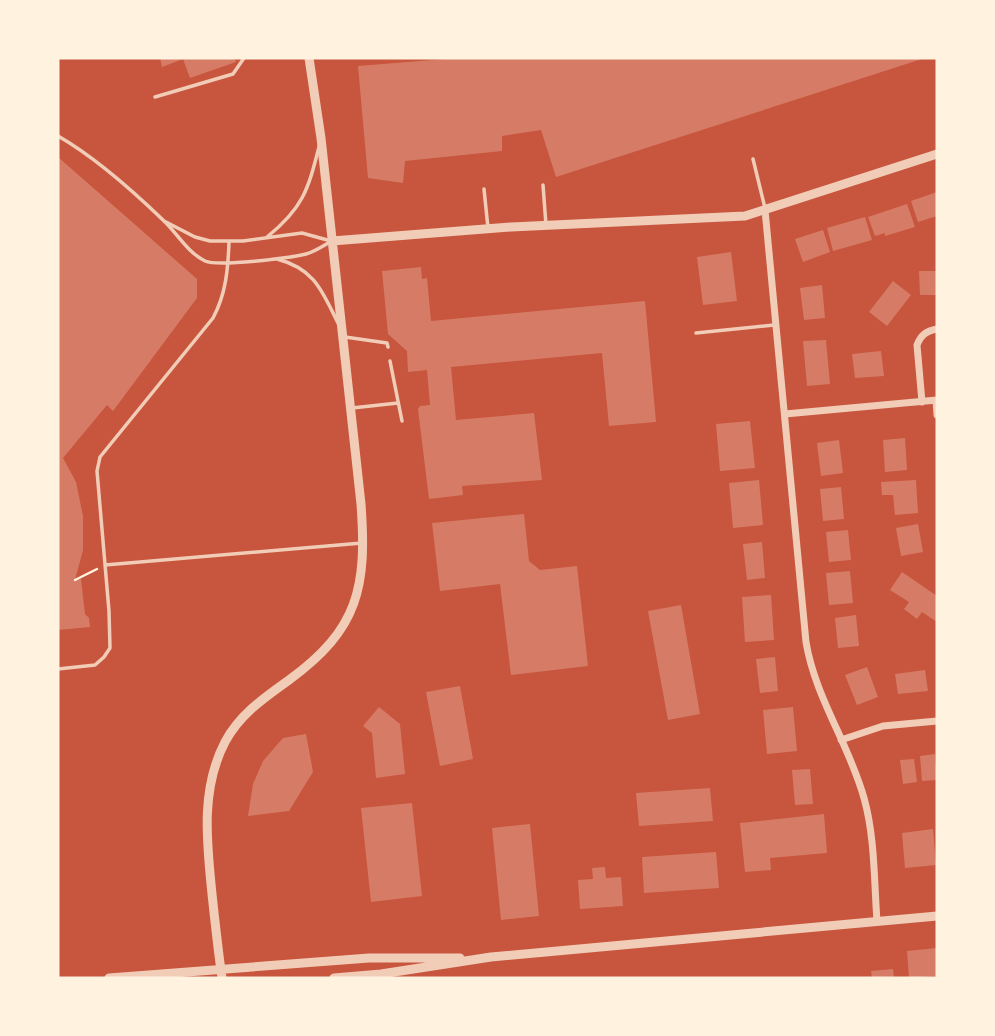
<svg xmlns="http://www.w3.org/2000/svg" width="995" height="1036" font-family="'IBM Plex Sans',sans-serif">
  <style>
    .building { fill: #d67c66 }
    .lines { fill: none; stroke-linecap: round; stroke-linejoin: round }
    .path { stroke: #fff3e0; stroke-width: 2.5 }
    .service { stroke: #f1ccb7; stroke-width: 3.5 }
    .minor { stroke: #f1ccb7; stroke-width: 7 }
    .tertiary { stroke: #f1ccb7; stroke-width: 9 }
  </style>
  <rect width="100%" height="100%" fill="#c8553d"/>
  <path class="building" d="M160,58h74l2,4 -46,16 -7,-19 -21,8z
    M457,58h468l-369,119 -15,-47 -39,6v15l-97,10 -2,22 -35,-5 -10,-112z
    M58,157l139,122v19l-84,113 -6,-6 -44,53 13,24 7,34v34l-8,30 6,-1 4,35 4,4 1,9 -32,3z
    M937,192v24l-19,6 -7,-21z
    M907,204l8,23 -30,9v-3l-10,3 -7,-19z
    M865,217l7,23 -39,11 -6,-23z
    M823,230l7,22 -27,10 -8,-23z
    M731,252l6,49 -34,4 -6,-48z
    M421,267l1,12 5,-1 4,43 214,-20 11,121 -47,4 -7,-73 -151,14 5,53 78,-7 8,67 -80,6 1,9 -34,4 -11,-90 2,-3 10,-1 -3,-35 -19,2 -1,-21 -19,-17 -6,-63z
    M919,271h18v24h-17z
    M893,281l18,14 -24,31 -18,-14z
    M822,285l3,33 -21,2 -4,-32z
    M826,340l4,44 -23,2 -4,-45z
    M881,351l3,25 -29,2 -3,-24z
    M750,421l5,47 -35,3 -4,-47z
    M905,438l2,32 -22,2 -2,-32z
    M839,440l4,33 -22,3 -4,-33z
    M759,480l4,45 -30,3 -4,-45z
    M916,480l2,33 -23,2 -2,-20h-11l-1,-13z
    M841,487l3,32 -21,2 -3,-32z
    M524,514l5,47 11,9 37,-4 11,100 -77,9 -11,-91 -60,7 -8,-68z
    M918,524l5,28 -22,4 -5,-28z
    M848,530l3,30 -22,2 -3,-30z
    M762,542l3,36 -18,2 -4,-36z
    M850,571l3,32 -24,2 -3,-32z
    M902,572l35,24v26l-15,-10 -5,7 -13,-10 5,-7 -19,-12z
    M771,595l3,45 -29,2 -3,-45z
    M681,605l19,109 -32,6 -20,-109z
    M856,615l3,31 -21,2 -3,-30z
    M775,657l3,34 -18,2 -4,-34z
    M867,667l11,30 -21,8 -12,-30z
    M925,670l3,21 -30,3 -3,-20z
    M460,686l13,73 -33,7 -14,-74z
    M379,707l21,17 5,50 -29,4 -4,-45 -9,-7z
    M793,707l4,44 -30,3 -4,-44z
    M306,734l7,38 -24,39 -41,5 5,-32 10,-23 20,-23z
    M935,754l2,26 -15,1 -2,-25z
    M914,759l3,23 -14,2 -3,-24z
    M810,769l3,35 -18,1 -3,-35z
    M710,788l3,33 -74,5 -3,-33z
    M412,803l10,93 -51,6 -10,-94z
    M824,814l3,39 -57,5 1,12 -26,2 -5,-49z
    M530,824l9,92 -38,4 -9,-92z
    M933,829l3,36 -31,3 -3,-35z
    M716,852l3,36 -75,5 -2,-36z
    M605,867l1,11 15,-1 2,29 -43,3 -2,-29 15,-1 -1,-11z
    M937,948v28l-28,2 -2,-27z
    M893,969l1,9h-22l-1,-7z"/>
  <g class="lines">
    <path class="path" d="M75,580l22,-11"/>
    <path class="service" d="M155,97l78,-23 11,-16
      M58,136c35,20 76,56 105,84 14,13 24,32 42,41 14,6 84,-3 101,-7 8,-2 17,-8 24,-12
      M753,159l12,49
      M543,185l3,40
      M484,189l4,39
      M166,222l29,15 15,4h33l59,-8 29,8
      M267,237c36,-29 41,-47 52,-90
      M277,259c38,10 45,32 61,64
      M696,333l78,-8
      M345,337l42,6 1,4
      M390,361l12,60
      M352,408l46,-5
      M105,565l257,-22
      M58,669l37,-4 9,-8 6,-9 -1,-37 -12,-140 3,-14 113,-139c13,-24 15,-49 16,-76"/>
    <path class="minor" d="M765,210l41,432c9,55 43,102 58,156 11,39 10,83 13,123
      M936,401l1,14
      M922,402l-5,-57c4,-10 9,-14 20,-16
      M785,414l152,-14
      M841,740l42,-14 54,-5"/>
    <path class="tertiary" d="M332,241l179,-14 234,-11 192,-62
      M109,978l260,-20h91
      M222,978c-4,-28 -7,-56 -10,-84 -5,-51 -12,-104 13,-152 15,-28 39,-44 64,-62 70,-51 78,-93 72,-176l-40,-366 -12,-80
      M334,978l47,-4 110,-17 446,-41"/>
  </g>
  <rect width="995" height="1036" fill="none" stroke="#fff3e0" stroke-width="119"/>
</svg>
